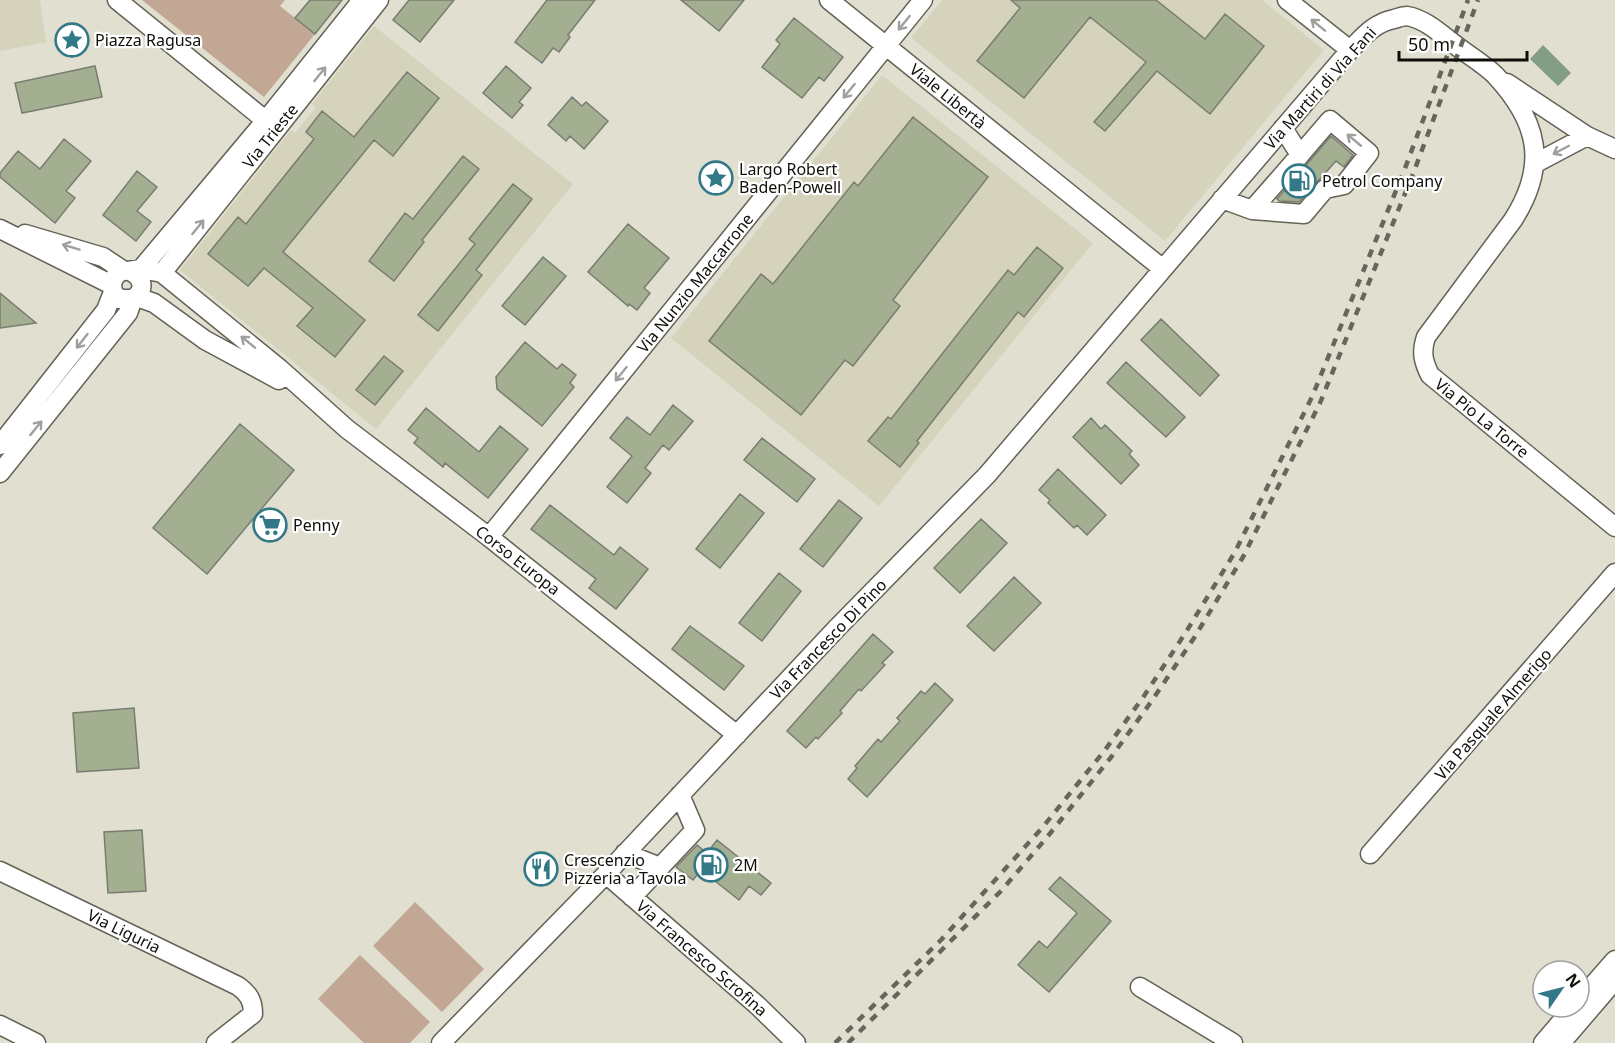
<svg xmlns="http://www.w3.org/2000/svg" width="1615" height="1043" font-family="'Noto Sans',sans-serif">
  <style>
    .built { fill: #d6d3bd }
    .green { fill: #c1a794 }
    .water { fill: #849d86 }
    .building { fill: #a4af91; stroke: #787d71; stroke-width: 1.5 }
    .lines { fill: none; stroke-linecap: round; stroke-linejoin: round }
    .minor-casing { stroke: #646256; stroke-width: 21 }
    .minor { stroke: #fff; stroke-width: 18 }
    .rail { stroke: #67665d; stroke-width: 4.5; stroke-dasharray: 8 8; stroke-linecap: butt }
    .oneway { stroke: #9f9f9d }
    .labels { text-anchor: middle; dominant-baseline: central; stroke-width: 4.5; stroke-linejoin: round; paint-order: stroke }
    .poi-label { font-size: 16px; fill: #0f0e09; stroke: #fff; text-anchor: start }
    .street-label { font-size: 16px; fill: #0f0e09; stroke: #fff }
  </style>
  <rect width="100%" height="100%" fill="#e1dfd0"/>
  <path class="built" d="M0,0h40l6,42 -46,9z
    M942,0h320l62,50 -159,191 -254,-203z
    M374,26l199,158 -197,245 -196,-159 111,-140 4,3 21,-26 -4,-3z
    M882,75l211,168 -214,263 -208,-168z"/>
  <path class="green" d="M142,0h143l-5,6 35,28 -51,63z
    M415,902l69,67 -42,43 -69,-66z
    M360,955l70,67 -20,21h-46l-46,-44z"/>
  <path class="water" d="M1543,45l28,28 -13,13 -28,-27z"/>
  <path class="building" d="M310,0h32l-27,34 -20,-16z
    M409,0h45l-34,42 -27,-22z
    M547,0h48l-27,35 2,2 -11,15 -6,-4 -11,15 -27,-21z
    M681,0h63l-25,31z
    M1011,0h145l49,39 20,-25 39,32 -54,68 -53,-43 -52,60 -11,-9 52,-60 -56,-45 -66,81 -47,-37 43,-53z
    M794,18l49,39 -19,24 -5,-4 -17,21 -40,-31 18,-23 -4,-4z
    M95,66l7,31 -80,16 -7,-30z
    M506,66l25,22 -12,14 4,3 -11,13 -29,-25z
    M407,72l32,26 -46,58 -19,-16 -91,112 82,68 -30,37 -38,-31 16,-18 -49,-40 -16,18 -40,-32 30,-37 8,7 68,-85 -8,-7 16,-21 32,26z
    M572,97l10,9 4,-4 22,19 -24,28 -14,-13 -4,5 -18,-16z
    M913,117l75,60 -95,123 7,6 -47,60 -8,-6 -44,55 -92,-74 52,-67 12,10 81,-102 4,4z
    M1331,136l22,19 -9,12 -8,-6 -37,41 -20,-1 -2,-2z
    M64,139l27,22 -25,30 9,7 -20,25 -55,-46v-4l18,-22 22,18z
    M463,156l16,13 -57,71 2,2 -30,39 -25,-20 36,-48 8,6z
    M137,171l20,16 -20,24 14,11 -15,19 -33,-26z
    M513,184l19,15 -56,71 6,5 -44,56 -20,-16 57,-71 -6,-5z
    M628,224l41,34 -25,30 6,5 -13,17 -8,-6 -1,2 -40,-34z
    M1037,247l26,21 -39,49 -6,-5 -101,129 2,2 -19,24 -32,-26 20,-24 3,2 117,-149 6,5z
    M543,257l23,19 -41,49 -23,-19z
    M0,293l36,30 -36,5z
    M1161,319l58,56 -19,21 -59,-56z
    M525,342l32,27 5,-5 14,11 -6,8 4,4 -32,39 -45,-37 -1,-12z
    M384,356l19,15 -28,34 -19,-15z
    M1126,362l59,55 -19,20 -59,-54z
    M673,405l20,16 -24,29 -6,-5 -18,23 6,5 -24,30 -20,-16 25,-31 -22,-18 17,-21 23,18z
    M426,408l53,44 21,-26 28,23 -40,49 -43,-35 -2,4 -29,-24 4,-5 -10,-8z
    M1091,418l10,11 4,-4 27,26 -3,3 10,11 -18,19 -48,-47z
    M240,424l54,46 -87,104 -54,-46z
    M762,438l53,41 -18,23 -53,-42z
    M1058,469l48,46 -19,20 -10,-10 -3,3 -26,-25 2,-3 -11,-10z
    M740,494l24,19 -44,55 -24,-19z
    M839,500l23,18 -39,49 -23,-18z
    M550,505l64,50 6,-8 28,22 -32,40 -27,-21 7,-9 -65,-50z
    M981,519l26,24 -47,50 -26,-25z
    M779,573l22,18 -39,50 -23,-18z
    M1014,577l27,26 -47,48 -27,-25z
    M690,626l54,40 -20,24 -52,-41z
    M873,634l20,18 -11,11 3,2 -24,26 -2,-2 -19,22 2,2 -24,26 -2,-2 -10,11 -19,-17z
    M935,683l18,17 -86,97 -19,-18 9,-11 -2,-2 23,-27 3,3 19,-21 -3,-3 24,-27 4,3z
    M134,708l5,60 -62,4 -4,-59z
    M142,830l4,61 -38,2 -4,-61z
    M717,840l54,43 -10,12 -12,-9 -10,14 -38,-30 -8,10 -17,-13 21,-22 10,8z
    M1060,877l51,44 -62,71 -31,-27 21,-24 8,7 30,-35 -28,-24z"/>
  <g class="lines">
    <defs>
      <path id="minor" d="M117,0l158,128
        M829,0l334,269
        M1287,0l63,50
        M1507,83l80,53 28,13
        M1536,163l51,-27
        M1222,199l30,11 48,-55 -17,-27
        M1252,210l52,4 21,-25 19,-4 25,-32 -39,-33 -30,35
        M0,229l112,56 1,7 6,7h14c26,-18 -15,-45 -21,-14
        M25,234l78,23 21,14
        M141,269l125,-149 96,-120
        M128,271l13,-2 21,4 118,96 67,60 142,108 248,198
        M162,273l217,-273
        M137,297l17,6 51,37 74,40
        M0,445l106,-135 7,-18
        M0,473l128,-160 5,-14
        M489,537l434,-537
        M625,853l35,14
        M1370,854l245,-281
        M0,871l238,115c11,8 15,15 15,28l-37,29
        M606,874l151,131 39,38
        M632,897l63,-67 -15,-35
        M1140,987l93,56
        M1579,1001l36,-41
        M0,1025l36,18
        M441,1043l165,-169 230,-245 151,-154 363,-425c14,-14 24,-27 44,-31 4,-1 9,-3 13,-3 19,3 36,20 51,31 12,9 27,18 37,28 44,47 53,90 18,145l-87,117c-5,15 -3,24 4,38l185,152
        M1543,1043l31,-36
        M1561,1043l54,-63"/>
    </defs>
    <use href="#minor" class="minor-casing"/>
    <use href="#minor" class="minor"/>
    <path class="rail" d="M835,1043l106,-103 101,-112 63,-78 39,-54 42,-64 49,-80 77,-155 92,-226 64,-171
      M848,1043l153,-152 47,-55 64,-80 39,-54 43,-64 49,-81 77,-154 93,-229 65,-174"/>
  </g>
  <defs><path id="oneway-shaft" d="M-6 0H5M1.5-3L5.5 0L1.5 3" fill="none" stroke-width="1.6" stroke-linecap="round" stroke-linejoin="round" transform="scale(1.5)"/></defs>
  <g class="oneway">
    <use href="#oneway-shaft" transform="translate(904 23) rotate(129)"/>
    <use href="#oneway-shaft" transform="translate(1318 25) rotate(-141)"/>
    <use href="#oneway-shaft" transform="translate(320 74) rotate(-51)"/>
    <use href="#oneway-shaft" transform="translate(849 91) rotate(129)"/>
    <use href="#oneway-shaft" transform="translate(1354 140) rotate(-140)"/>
    <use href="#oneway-shaft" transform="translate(1561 150) rotate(152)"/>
    <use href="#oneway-shaft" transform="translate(198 227) rotate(-51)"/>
    <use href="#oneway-shaft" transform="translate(71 247) rotate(-163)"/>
    <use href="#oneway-shaft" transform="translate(82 341) rotate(128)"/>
    <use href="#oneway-shaft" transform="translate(248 342) rotate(-141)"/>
    <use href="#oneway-shaft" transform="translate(621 374) rotate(129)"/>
    <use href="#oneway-shaft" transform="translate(36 428) rotate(-51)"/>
  </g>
  <defs>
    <symbol id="sight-ring" viewBox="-11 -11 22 22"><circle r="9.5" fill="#fff" stroke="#337886" stroke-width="1.5"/><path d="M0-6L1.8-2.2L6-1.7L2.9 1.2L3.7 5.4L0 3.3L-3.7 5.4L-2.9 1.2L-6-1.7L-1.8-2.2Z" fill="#337886"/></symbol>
    <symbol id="fuel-ring" viewBox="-11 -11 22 22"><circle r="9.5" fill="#fff" stroke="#337886" stroke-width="1.5"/><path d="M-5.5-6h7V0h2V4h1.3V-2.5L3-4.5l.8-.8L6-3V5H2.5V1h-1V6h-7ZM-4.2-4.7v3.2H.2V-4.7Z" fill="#337886"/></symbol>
    <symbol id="supermarket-ring" viewBox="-11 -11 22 22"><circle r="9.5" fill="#fff" stroke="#337886" stroke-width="1.5"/><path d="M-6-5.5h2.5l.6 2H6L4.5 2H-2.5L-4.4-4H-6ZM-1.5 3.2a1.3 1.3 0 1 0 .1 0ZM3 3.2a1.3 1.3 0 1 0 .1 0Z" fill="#337886"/></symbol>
    <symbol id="restaurant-ring" viewBox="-11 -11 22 22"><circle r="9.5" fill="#fff" stroke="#337886" stroke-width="1.5"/><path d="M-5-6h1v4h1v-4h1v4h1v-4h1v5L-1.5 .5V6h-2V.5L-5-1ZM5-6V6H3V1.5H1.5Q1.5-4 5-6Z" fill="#337886"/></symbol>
  </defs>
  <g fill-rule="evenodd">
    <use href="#sight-ring" x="53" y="21" width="38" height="38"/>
    <use href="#sight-ring" x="697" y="159" width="38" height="38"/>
    <use href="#fuel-ring" x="1280" y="162" width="38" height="38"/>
    <use href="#supermarket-ring" x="251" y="506" width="38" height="38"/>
    <use href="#fuel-ring" x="692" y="846" width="38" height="38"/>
    <use href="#restaurant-ring" x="522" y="850" width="38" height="38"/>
  </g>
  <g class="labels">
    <g class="poi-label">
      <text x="95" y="40">Piazza Ragusa</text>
      <text x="739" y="169">Largo Robert<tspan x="739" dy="18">Baden-Powell</tspan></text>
      <text x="1322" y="181">Petrol Company</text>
      <text x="293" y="525">Penny</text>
      <text x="564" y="860">Crescenzio<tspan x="564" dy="18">Pizzeria a Tavola</tspan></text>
      <text x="734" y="865">2M</text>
    </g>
    <g class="street-label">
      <text transform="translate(1320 88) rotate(-48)">Via Martiri di Via Fani</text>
      <text transform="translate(948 96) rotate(39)">Viale Libertà</text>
      <text transform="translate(270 136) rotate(-51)">Via Trieste</text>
      <text transform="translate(695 283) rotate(-51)">Via Nunzio Maccarrone</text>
      <text transform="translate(1482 418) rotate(39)">Via Pio La Torre</text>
      <text transform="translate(518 560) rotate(38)">Corso Europa</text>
      <text transform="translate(828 639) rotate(-46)">Via Francesco Di Pino</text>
      <text transform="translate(1493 714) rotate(-49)">Via Pasquale Almerigo</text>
      <text transform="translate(124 931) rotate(26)">Via Liguria</text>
      <text transform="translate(702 958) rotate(41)">Via Francesco Scrofina</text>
    </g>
  </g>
  <g transform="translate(1561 989) rotate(55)"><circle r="28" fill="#ffffff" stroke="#9f9f9d" stroke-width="1.5"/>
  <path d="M0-4.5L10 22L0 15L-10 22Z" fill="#337886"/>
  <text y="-9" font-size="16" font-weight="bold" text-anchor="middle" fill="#0f0e09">N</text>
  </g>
  <path d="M1399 51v9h128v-9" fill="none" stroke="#0f0e09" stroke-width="3"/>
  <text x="1408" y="51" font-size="18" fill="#0f0e09" stroke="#ffffff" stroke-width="4.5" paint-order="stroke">50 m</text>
</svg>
